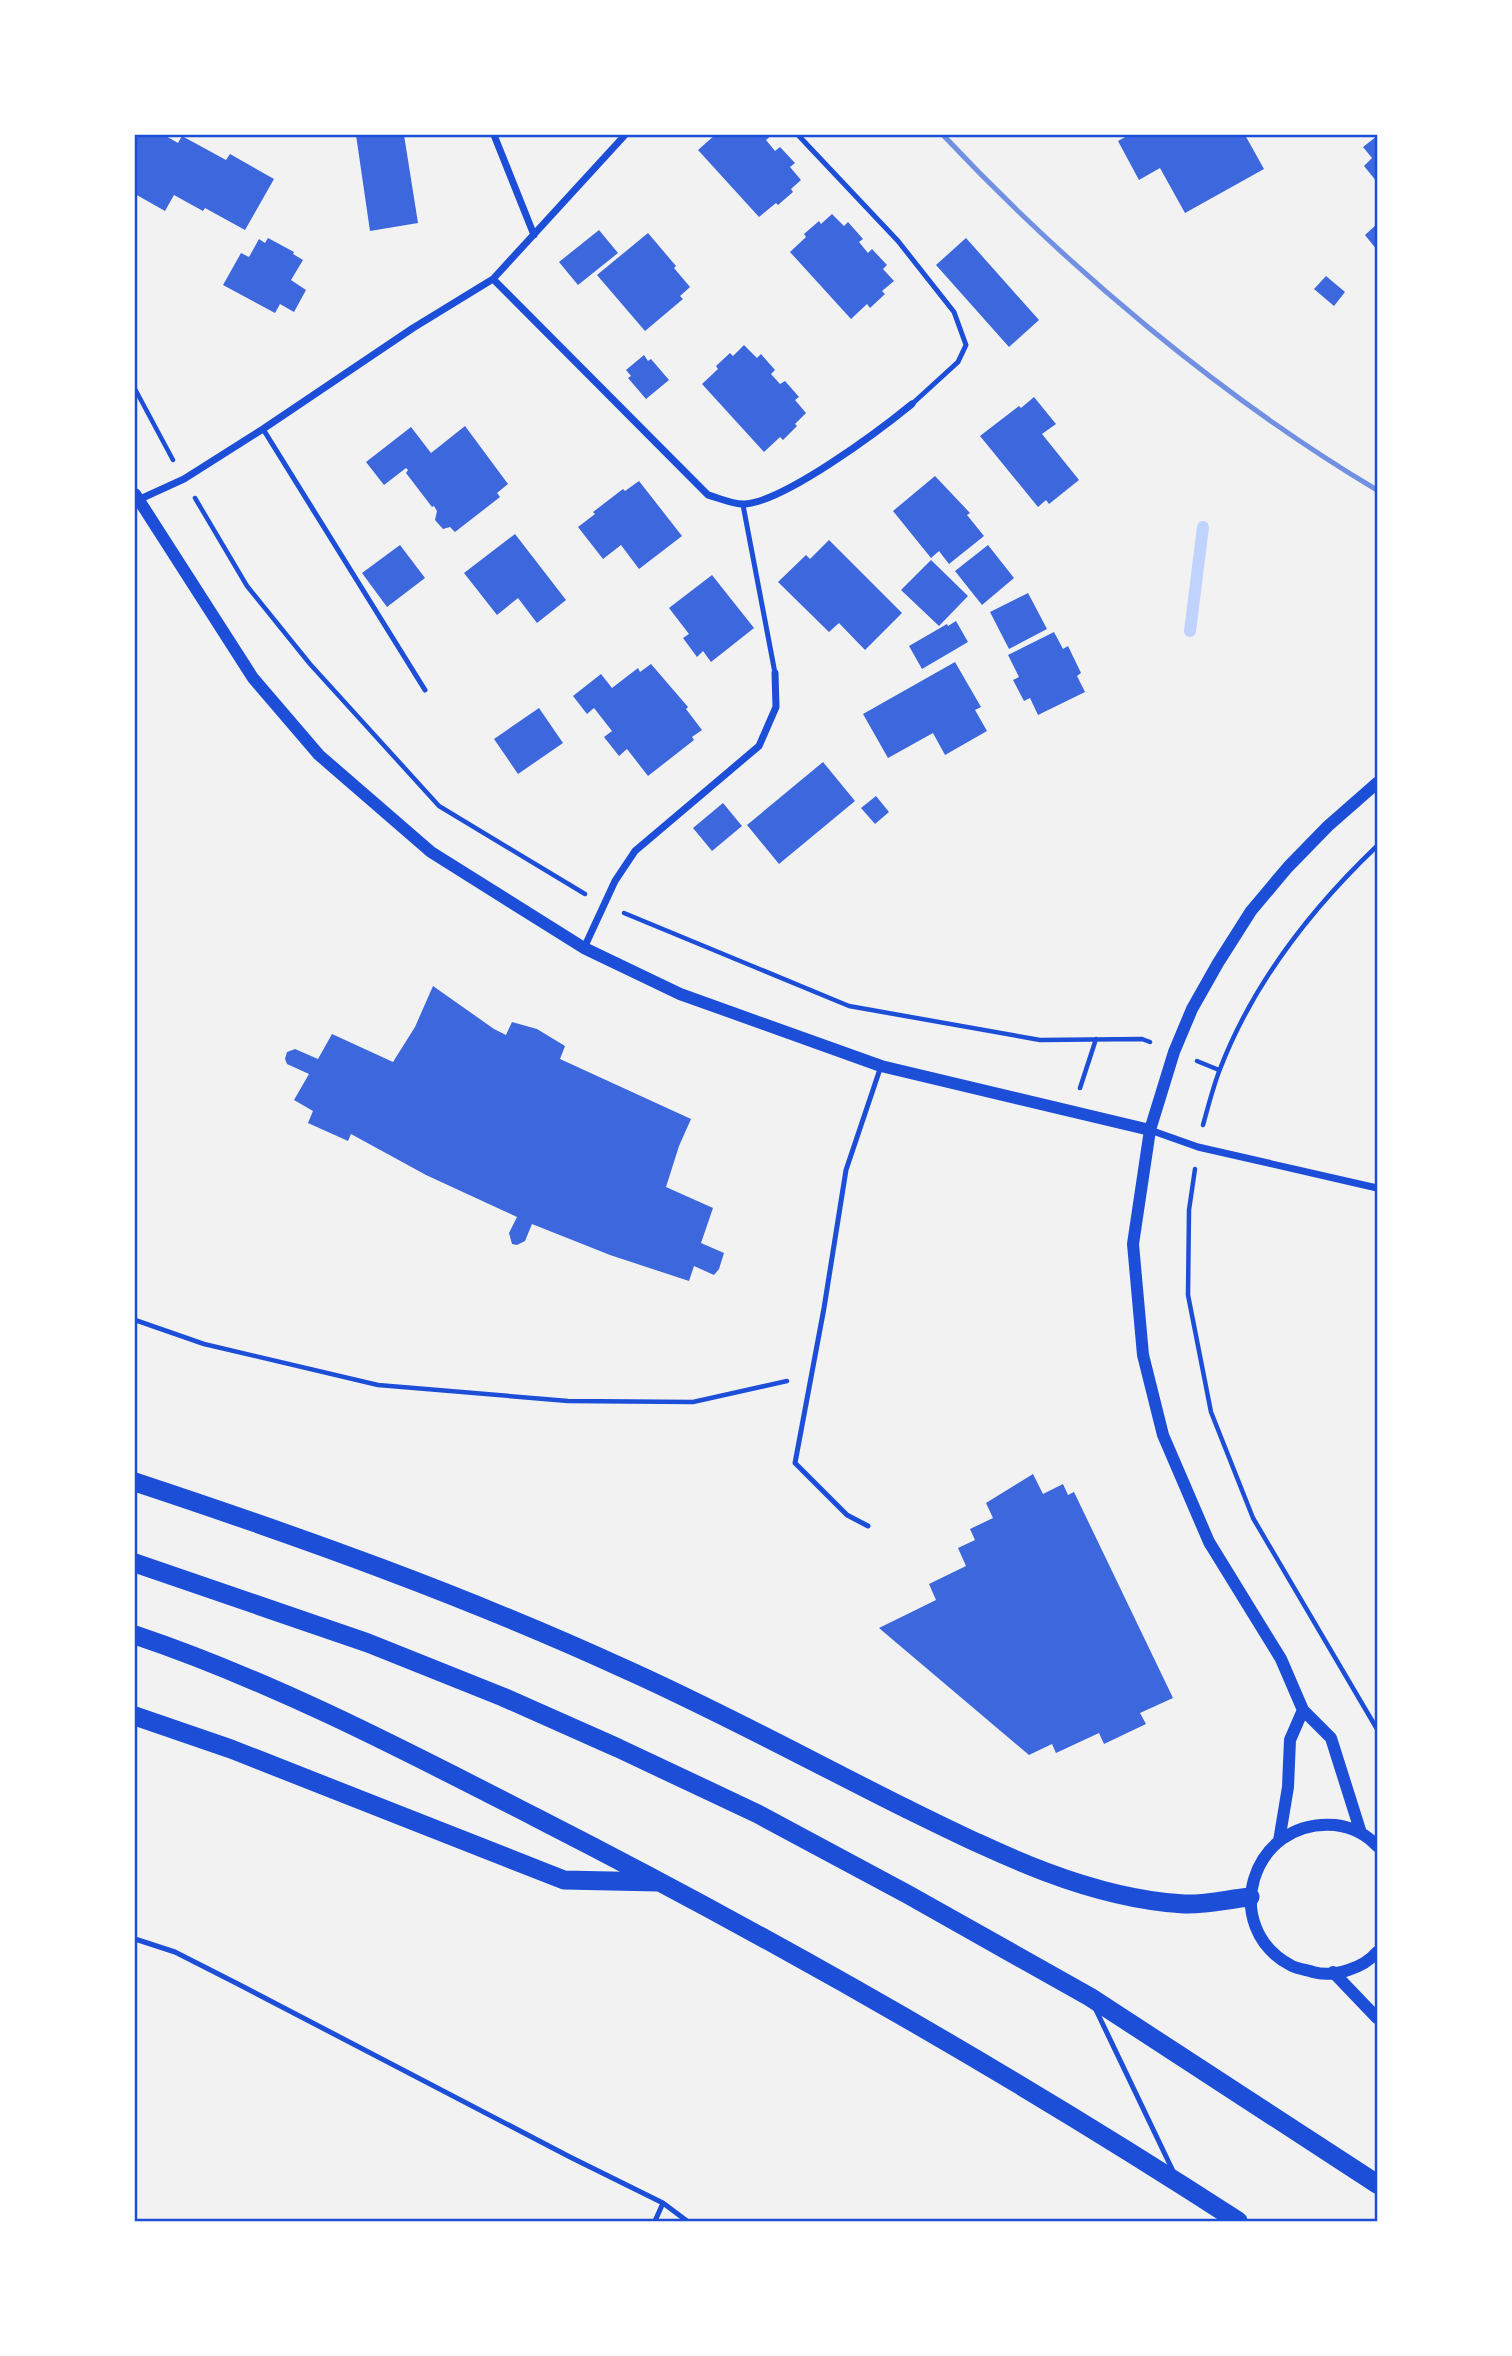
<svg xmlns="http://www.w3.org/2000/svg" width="1512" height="2356" font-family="'DejaVu Sans',sans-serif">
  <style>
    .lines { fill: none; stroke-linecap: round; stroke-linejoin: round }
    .stream { stroke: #bfd3fe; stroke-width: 12 }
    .building { fill: #3d67dc }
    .path { stroke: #1d4ed8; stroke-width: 4.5 }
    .service { stroke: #1d4ed8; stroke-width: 5 }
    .minor { stroke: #1d4ed8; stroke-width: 7 }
    .tertiary { stroke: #1d4ed8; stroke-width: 12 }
    .trunk { stroke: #1d4ed8; stroke-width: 19 }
    .rail { stroke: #7290e2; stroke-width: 5 }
    .neatline { fill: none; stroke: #1d4ed8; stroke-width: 2.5 }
  </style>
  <rect width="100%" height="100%" fill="#f2f2f2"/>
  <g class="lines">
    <path class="stream" d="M1190,631l13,-104"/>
  </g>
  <path class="building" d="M135,135h29l14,8 4,-7 44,24 4,-6 44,25 -29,51 -40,-22 -2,3 -29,-16 -9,16 -30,-17z
    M356,135h48l14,88 -48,8z
    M715,135h57l-6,5 9,11 5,-4 15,16 -5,4 11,13 -10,9 2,3 -15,13 -2,-2 -17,14 -61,-67z
    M1129,135h116l19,34 -79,44 -25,-45 -21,12 -21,-39z
    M1377,136v46l-13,-16 8,-8 -9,-11z
    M832,214l12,12 4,-4 15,17 -4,3 9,11 4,-4 15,16 -4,4 11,12 -12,10 3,3 -15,14 -3,-4 -16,15 -61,-67 16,-15 -2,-3 15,-13 2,3z
    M1377,224v26l-12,-15z
    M599,230l19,23 -40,32 -19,-23z
    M648,233l28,33 -2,2 16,19 -10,9 3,3 -38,32 -48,-56z
    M268,238l26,14 -1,2 10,6 -12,20 15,10 -12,22 -14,-8 -5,9 -52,-28 18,-32 8,4 10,-18 6,4z
    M966,238l73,82 -30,27 -73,-82z
    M1326,276l19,16 -11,14 -20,-17z
    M744,345l13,13 4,-4 14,16 -4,4 9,10 5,-3 14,16 -4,3 11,13 -11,11 2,2 -14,14 -3,-3 -16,15 -62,-68 16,-15 -2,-3 14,-13 3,3z
    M644,355l4,6 3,-2 18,21 -23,19 -18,-21 3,-2 -5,-6z
    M1034,397l22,27 -14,10 37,46 -30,24 -3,-4 -8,7 -58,-71 39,-30 2,2z
    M465,426l43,58 -11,9 3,4 -45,35 -5,-5 -7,2 -8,-9 2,-9 -3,-5 -2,1 -26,-34 2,-3 -2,-2 -22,17 -18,-23 45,-35 20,26z
    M935,476l35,37 -3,2 17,21 -35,28 -10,-13 -8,7 -38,-47z
    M639,481l43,55 -43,33 -18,-24 -18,14 -25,-32 17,-13 -2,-2 30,-23 2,2z
    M515,534l51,66 -29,23 -19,-25 -21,17 -33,-42z
    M829,540l73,73 -37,37 -26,-27 -10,9 -51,-50 28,-27 4,4z
    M400,545l25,33 -38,29 -25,-34z
    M988,545l26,33 -32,27 -27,-34z
    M931,560l37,36 -29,30 -38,-36z
    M712,575l42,53 -43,34 -8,-11 -6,6 -14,-19 6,-4 -20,-26z
    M1028,593l19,36 -38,20 -19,-37z
    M956,621l12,21 -46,27 -13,-23 38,-22 1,2z
    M1054,632l9,17 5,-3 13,27 -4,3 8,16 -47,23 -8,-17 -6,3 -11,-21 6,-3 -11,-22z
    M955,662l26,45 -6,3 12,21 -42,24 -12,-22 -45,25 -25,-44z
    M651,664l37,43 -2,2 16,21 -10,7 2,3 -46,36 -21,-27 -8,7 -15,-19 8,-6 -18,-23 -7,6 -14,-18 28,-22 11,14 26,-20 2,4z
    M539,708l24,35 -45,31 -24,-35z
    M823,762l32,39 -76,63 -32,-39z
    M876,796l13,16 -14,12 -14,-16z
    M723,803l19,23 -30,25 -19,-23z
    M433,986l61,43 12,6 6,-13 25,7 28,17 -5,13 131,60 -12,27 -13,41 47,21 -12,35 23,10 -5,16 -5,6 -20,-9 -5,15 -79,-26 -78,-31 -7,17 -8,4 -5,-1 -3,-11 8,-16 -91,-42 -75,-41 -3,7 -40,-18 5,-12 -19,-11 15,-26 -22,-10 -2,-5 2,-7 8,-3 23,10 14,-25 61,28 22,-35z
    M1033,1474l10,20 20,-10 5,11 6,-3 99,206 -33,15 6,11 -42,20 -5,-11 -43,20 -4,-9 -23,11 -150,-127 57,-28 -7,-16 37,-18 -8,-18 17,-8 -5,-11 23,-11 -7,-15z"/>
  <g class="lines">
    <path class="path" d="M135,389l38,71
      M195,498l52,88 63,78 129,142 146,88
      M624,913l225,93 191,34 102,-1 8,3
      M1197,1061l22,9
      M1080,1088l16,-49
      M1203,1125c5,-18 10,-38 17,-56 33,-86 91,-160 157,-223
      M1195,1169l-6,41 -1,85 23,117 42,106 124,211
      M135,1320l69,24 174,41 190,16 125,1 94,-21"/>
    <path class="service" d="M798,135l100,106 56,71 12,33 -8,17 -46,42
      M263,429l162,261
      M743,505l32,168
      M868,1526l-21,-11 -52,-52 29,-155 22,-138 35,-104
      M135,1939l40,13 63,32 332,173 93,46 24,18
      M1096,2010l77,161
      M655,2221l8,-18"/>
    <path class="minor" d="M494,135l40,100
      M493,279l215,216c11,3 26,10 37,9 40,-3 134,-73 167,-100
      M138,500l46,-21 79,-50 150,-101 80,-49 132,-144
      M584,948l31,-67 20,-30 124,-105 17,-39 -1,-34
      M1150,1130l48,17 179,41"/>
    <path class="tertiary" d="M135,494l118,184 66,77 112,97 153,96 96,46 201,72 269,64
      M1361,1833l-30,-95 -28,-28 -22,-51 -72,-117 -46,-107 -20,-80 -10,-111 17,-114 24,-78 18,-43 26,-46 33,-52 37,-44 40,-41 49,-43
      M1279,1841l9,-54 2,-47 13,-30
      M1377,1846c-11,-12 -26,-19 -42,-21 -84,-7 -117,103 -43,141 6,3 15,4 21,6 20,6 51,-4 64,-20
      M1333,1972l44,46"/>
    <path class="trunk" d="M135,1482c166,55 331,114 490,187 94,42 184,91 276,137 88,43 183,92 283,98 22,1 45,-5 66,-7
      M135,1563l233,80 135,54 115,51 140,66 149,80 183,103 287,187
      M135,1635c137,46 271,116 400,182 241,123 476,257 703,404
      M135,1716l96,33 333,131 94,2"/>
    <path class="rail" d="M943,135c125,133 278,262 434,355"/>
  </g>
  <rect width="1512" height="2356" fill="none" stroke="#ffffff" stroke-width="273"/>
  <rect x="136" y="136" width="1240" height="2084" class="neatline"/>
</svg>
